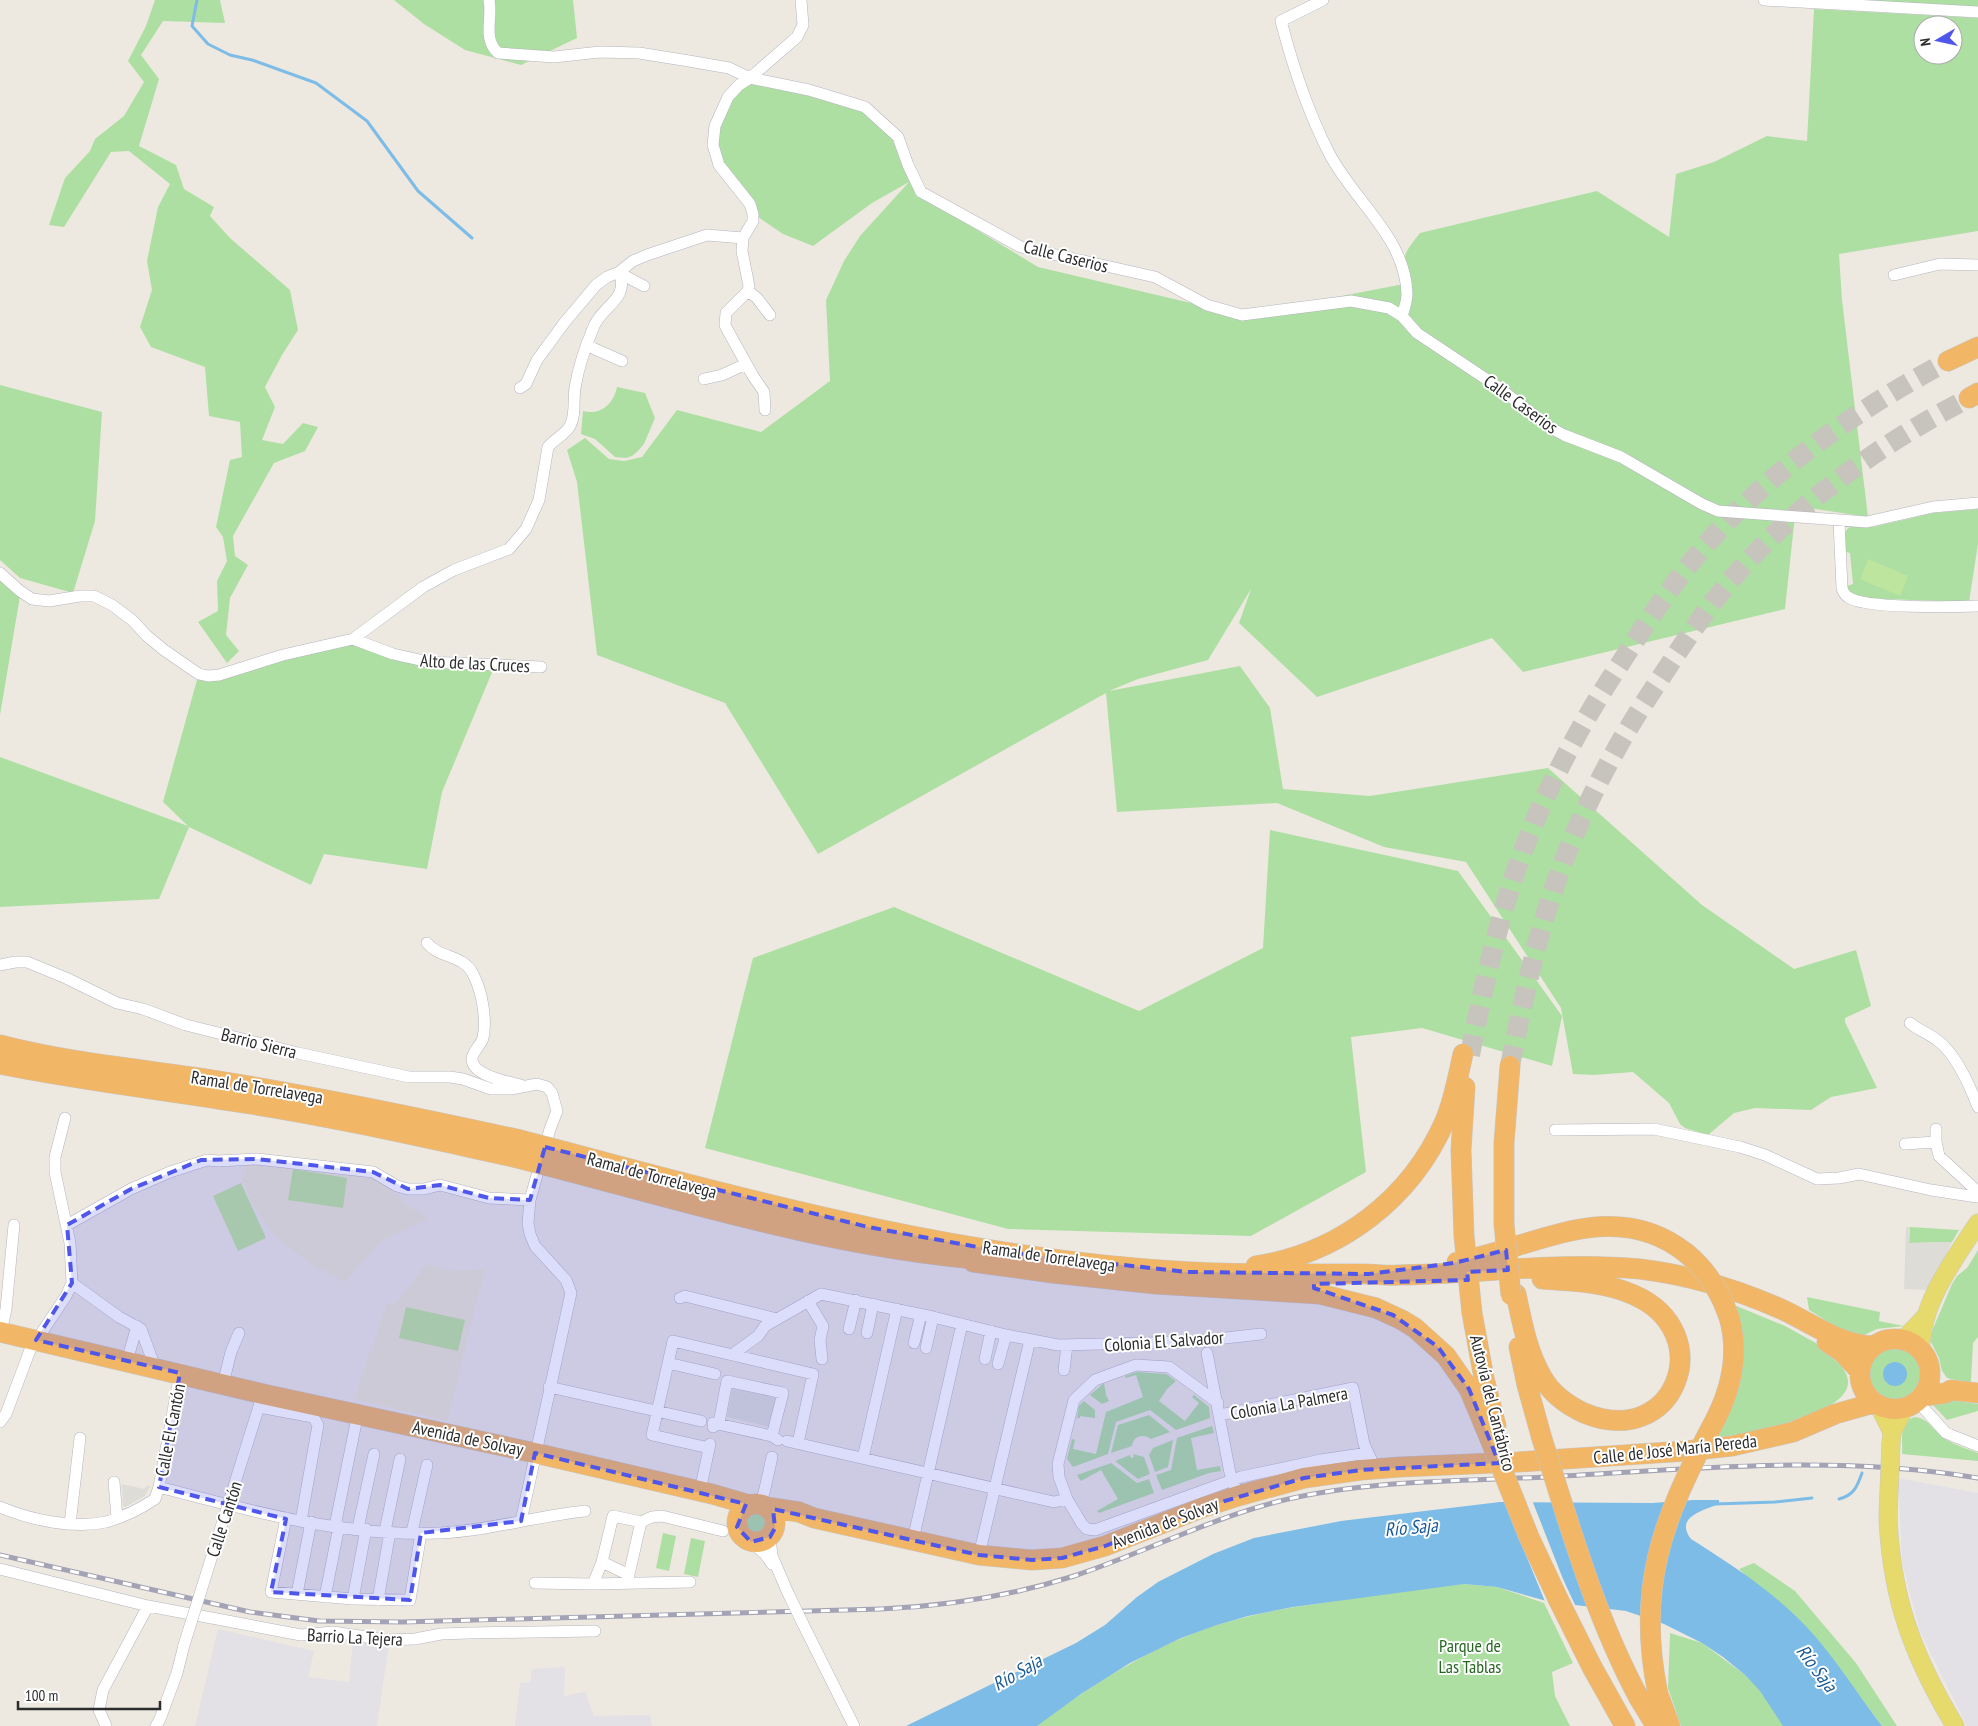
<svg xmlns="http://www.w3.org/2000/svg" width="1978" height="1726" font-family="'PT Sans Narrow',sans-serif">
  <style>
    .industrial { fill: #e3e0e6 }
    .education { fill: #ede8d2 }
    .green { fill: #aedfa2; fill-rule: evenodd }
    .pitch { fill: #bde59e }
    .plaza { fill: #dddcd7 }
    .water { fill: #7dbce6 }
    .pier { fill: #ede9e1 }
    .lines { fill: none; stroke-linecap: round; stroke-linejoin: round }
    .stream { stroke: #7dbce6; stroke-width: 3 }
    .highway-tunnel { stroke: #c7c3bd; stroke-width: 20; stroke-dasharray: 20 10; stroke-linecap: butt }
    .street-casing { stroke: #b4b4bf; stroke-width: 12 }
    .primary-casing { stroke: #c8c8c8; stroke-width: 19 }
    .highway-casing { stroke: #c8c8c8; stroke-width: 21 }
    .street { stroke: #fff; stroke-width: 11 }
    .primary { stroke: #e6da6c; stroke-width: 18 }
    .highway { stroke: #f2b667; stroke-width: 20 }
    .rail-casing { stroke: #a3a3b5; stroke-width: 5 }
    .rail { stroke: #fff; stroke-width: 3; stroke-dasharray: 9; stroke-linecap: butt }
    .street-bridge-casing { stroke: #b4b4bf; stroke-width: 12; stroke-linecap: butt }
    .primary-bridge-casing { stroke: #c8c8c8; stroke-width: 19; stroke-linecap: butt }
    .highway-bridge-casing { stroke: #c8c8c8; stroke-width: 21; stroke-linecap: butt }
    .street-bridge { stroke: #fff; stroke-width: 11 }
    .primary-bridge { stroke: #e6da6c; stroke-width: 18 }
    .highway-bridge { stroke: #f2b667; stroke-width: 20 }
    .marked { fill: #4e56ec; fill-opacity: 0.2; stroke: #4e56ec; stroke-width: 4; stroke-dasharray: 10 6; stroke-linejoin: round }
    .labels { text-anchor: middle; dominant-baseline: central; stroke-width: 4; stroke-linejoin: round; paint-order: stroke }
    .street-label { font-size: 18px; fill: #2d2d2d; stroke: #fff }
    .park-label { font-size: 18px; fill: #266621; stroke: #fff }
    .water-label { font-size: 19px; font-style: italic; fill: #195995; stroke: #fff }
  </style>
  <rect width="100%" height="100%" fill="#ede9e1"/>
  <path class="industrial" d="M1898,1478l80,15v233h-11l-47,-94 -18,-70z
    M218,1629l96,22 -6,26 41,5 4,-42 36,4 -12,82h-182z
    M565,1667l-1,29 21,-4 9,24 56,-1 2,11h-137l5,-43 10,-1 2,-13z"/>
  <path class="education" d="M246,1162l124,14 17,10 13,11 3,6 26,16 -47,21 -37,42 -33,-17 -36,-28 -19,-25 -15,-31z
    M426,1264l23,7 36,-2 -24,95 -13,57 -94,-22 33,-96 8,1z"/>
  <path class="green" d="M155,0h65l5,23 -62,-2 -22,34 18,24 -20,67 37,19 8,24 30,18 -4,9 20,22 60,52 8,40 -16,25 -17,32 10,20 -13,33 21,4 20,-21 15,4 -13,24 -31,12 -41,73 2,20 13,9 -18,33 -4,37 13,16 -12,12 -29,-41 20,-11 -1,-30 10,-20 -4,-24 -7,-10 14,-67 12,-3 -2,-35 -31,-6 -4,-49 -54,-20 -11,-20 12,-37 -5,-29 11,-54 12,-23 -41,-33 -18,1 -47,75 -15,-2 16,-47 25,-27 5,-12 29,-23 20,-34 -16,-21 18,-35z
    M394,0h179l4,38 -56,27 -56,-15 -41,-26z
    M1812,0h166v7z
    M1814,9l164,9v213l-139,23 3,46 26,217 -72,-11 -11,103 -262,63 -31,-34 -175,59 -78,-74 12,-34 -43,71 -70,19 -29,12 131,-25 30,42 13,81 87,7 178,-28 154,137 92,64 62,-19 15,56 -26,12v4l32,66 -46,9 -20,13 -56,-2 -21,5 -26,22 -23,-7 -5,-4 -11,-21 -36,-31 -39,3 -21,-1 -12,-66 -95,-146 -82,-15 -107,-44 -160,9 -11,-119 -288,161 -93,-151 -128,-48 -20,-173 -10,-32 18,-12 24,21 15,2 18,-4 35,-47 84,22 69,-51 -4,-81 18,-39 16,-25 49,-54 -37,21 -59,43 -30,-12 -25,-17 -37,-56 -4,-25 14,-37 17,-15 10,-2 71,16 40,17 21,19 20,47 31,27 97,59 204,48 167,-32c-7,-28 -7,-27 11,-50l177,-42 72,46 7,-63 38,-12 53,-26 40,5zM1923,25h30v30h-30z
    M0,385l102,27 -7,109 -22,72 -53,-15 -20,-18z
    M617,387l28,6 10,25 -11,26 -6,7 -6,5 -6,2 -11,-1 -20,-18 -14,-5 2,-23c18,5 31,-8 34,-24z
    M1978,509v35l-9,58 -114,-4 -7,-8 -1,-4 6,-2 -3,-31 -4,-1c-1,-8 -4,-21 4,-25h23l60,-14z
    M0,579l20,17 -20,119z
    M352,643l141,27 -51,122 -15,77 -103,-15 -13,31 -122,-58 -30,72 -159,8v-150l188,69 -25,-24 34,-122h15l44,-14z
    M1270,830l188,41 104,145 -10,50 -130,-38 -71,9 15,135 -115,64 -243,-7 -303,-81 48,-190 141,-51 245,104 124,-63z
    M1910,1227l49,3 -7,12 -43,1z
    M1978,1250v87l-5,6 -2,38 -2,2 -22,-5 -5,-7 -3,-13 -10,-20 23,-54 5,-8 10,-8z
    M1807,1297l73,15 -1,9 25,5 -27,3 -17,8 -27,-12 -24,-15z
    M1734,1305l51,21 38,21 -2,3c90,56 -70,83 -106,88z
    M1867 1373a27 27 0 1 1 54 0a27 27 0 1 1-54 0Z
    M1137,1372l29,2 10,7 -9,8 -8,12 26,20 14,-18 -7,-6 2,-2 15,12 1,11 -34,12 -26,-20 -34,12 -8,32 -35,13 -6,-8 5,-20 3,1 -2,9 23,5 10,-42 37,-15 -7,-22 -10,3 -1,-2z
    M1104,1383l2,12 3,6 -7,3 -12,-9z
    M1942,1399l36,5v7l-31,9 -14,-15 1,-2z
    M1084,1401l11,9v8l-15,-2v2h-3l2,-12z
    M1149,1415l21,17 -19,7c-8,-6 -18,-3 -19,7l-21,7 7,-28z
    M1914,1417c14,0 20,15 31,22 10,6 22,10 33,14v8l-76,-7c1,-14 -4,-31 12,-37z
    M1212,1426l2,7 -23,5 6,32 23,-4 1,5 -12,2 -47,17 -6,-15 15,-5 6,-32z
    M1173,1440l-5,27 -13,5 -6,-17 4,-7z
    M1133,1454l11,3 6,17 -12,5 -23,-18 15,-6 1,3 3,-1z
    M1111,1463l26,20 12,-4 5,14 -55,20 -2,-2 21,-12 -17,-29 -20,11 -4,-6z
    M746 1524a11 11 0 1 1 22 0a11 11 0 1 1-22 0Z
    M663,1533l13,3 -7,35 -13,-3z
    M691,1538l14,3 -7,36 -14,-3z
    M1754,1563l41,28 61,72 41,63h-15l-50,-67 -93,-90z
    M1464,1584l33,3 47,16 29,60 -21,9 3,24 15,30h-535c57,-40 115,-80 182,-101 47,-15 97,-21 146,-28 33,-5 67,-12 101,-13z
    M1670,1633l32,10 43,32 50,51h-114l-13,-38z"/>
  <path class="pitch" d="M1868,559l40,17 -8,20 -40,-17z
    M293,1169l54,9 -4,30 -55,-8z
    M241,1183l25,55 -28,13 -25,-55z
    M406,1307l59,13 -7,31 -59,-13z"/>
  <path class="plaza" d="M1906,1227h4l-1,16 43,-1 -22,48 -26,-1z
    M736,1388l39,10 1,3 -7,26 -42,-10 5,-27z
    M122,1484l22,5 3,-3h3l-5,10 -20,11 -2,-1z"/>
  <path class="water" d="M1883 1374a12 12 0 1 1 24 0a12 12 0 1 1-24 0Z
    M1694,1500h25v4c-15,6 -45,13 -28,35 44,28 88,56 123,96 25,29 45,61 68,91h-99l-23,-35 -15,-16 -22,-18 -21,-14 -38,-19 -38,-13 -76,-9 -53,-15 -33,-3 -171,23 -45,9 -31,9 -36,13 -51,25 -49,31 -44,32h-131l170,-83 29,-18 32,-28 21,-15 55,-28 41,-16 87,-17 159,-19 152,1z"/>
  <path class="pier" d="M1503,1499l29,1 31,79 13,28 -30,-3z"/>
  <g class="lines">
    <path class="stream" d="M197,0l-5,26 16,18 22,11 22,5 64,23 51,38 51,70 54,47
      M1839,1499c15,-4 18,-12 23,-26
      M1715,1504l60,-2 37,-4"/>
    <path class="highway-tunnel" d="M1470,1055c15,-78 33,-158 64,-232 24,-57 54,-111 88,-162 22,-35 45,-69 71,-101 68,-83 160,-149 255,-199
      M1510,1066c15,-77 32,-155 63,-228 23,-56 53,-109 87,-159 21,-32 42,-64 66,-93 66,-79 152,-141 243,-188"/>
    <defs>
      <path id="street" d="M489,0c4,18 -7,38 9,53l56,4 46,-5 39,1 50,8 40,7 21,10 59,12 56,17 33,30 10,28 13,27 100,55 134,30 52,28 35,10 109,-14 38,7 13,8 15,17 81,54 51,40 15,8 57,22 81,47 16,7 149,11 66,-15 45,-4
        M1323,0l-42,21c12,46 26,89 48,132 24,47 77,85 78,141 0,7 -3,16 -5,22
        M1764,0l214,12
        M1894,275l46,-11 38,1
        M621,276l6,1 17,9
        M748,291l9,7 13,17
        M588,346l34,15
        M704,379l18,-4 24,-11
        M520,388l6,-4 11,-24 28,-38 31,-37 11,-8 12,-5 14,-11 14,-6 60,-20 36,3
        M765,410l-1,-18 -11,-16 -25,-45 -3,-6 1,-12 22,-22 1,-5 -7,-35 1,-13 10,-17v-7l-3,-10 -31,-39 -6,-20 2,-19 13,-29 11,-12 11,-7 47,-41 6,-12 -2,-25
        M1839,521l3,67c1,4 3,7 6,9 16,12 107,10 130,9
        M0,573l20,18 12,8 17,2 31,-5h14l18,9 20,15 15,16 17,14 26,18 9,6 9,2 11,-1 64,-20 70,-16 70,-52 31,-17 55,-21 17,-20 13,-29 9,-53c6,-8 17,-12 22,-21 6,-11 3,-25 5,-38 3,-19 11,-43 19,-62 9,-21 36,-27 25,-54
        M353,639l40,15 36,8 112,5
        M427,943c13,16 36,11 46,31 9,17 14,45 10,64 -2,7 -11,14 -11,21 0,17 37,23 49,26
        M0,965l15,-3h12l39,16 51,25 26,6 43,16 112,28 111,24h41l13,2 28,10h20l26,-5 10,3 5,6 5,18 -7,18 -20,71 -2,23 2,11 5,12 31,34 5,13 -50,228
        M1910,1023c8,7 18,10 27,17 18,13 33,46 41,67
        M1936,1129v13l3,14 39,36
        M1555,1130l99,-1 86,18 25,8 52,24 22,-1 20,-4 72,16 46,7
        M1905,1144l31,-2
        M67,1225l64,-36 39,-17 37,-12 11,1 39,-2 116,13 24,14 11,3h16l16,-4 49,13 41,2
        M72,1283l47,34 22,12 11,30 -1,8
        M680,1298l5,-2 92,23
        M808,1301l15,25 -3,14 2,19
        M849,1329l7,-29
        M1,1332l5,-23 8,-84
        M867,1333l6,-29
        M914,1343l7,-29
        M926,1348l7,-31
        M1207,1353l23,120 5,14
        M733,1354l25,-18 7,-10 56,-32 112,23 73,18 52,10 132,-3 71,-8
        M985,1359l6,-28
        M127,1361l10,-35
        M668,1363l47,11
        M998,1364l8,-29
        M1064,1370l3,-25
        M223,1384l8,-32 8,-19
        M549,1387l152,34
        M1918,1402l28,31 32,13
        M1218,1403l-49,-36 -33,-2 -41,15 -21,20 -16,64 1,13 8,22 15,25 5,5 8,1 146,-53 80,-17 47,-7
        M259,1407l54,10 5,8 -17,96
        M1220,1415l133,-27 11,56 7,15
        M0,1422l6,-8 24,-64 36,-54 6,-13 -2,-40 -15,-71v-15l10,-39
        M713,1423l59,13 6,4
        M713,1427l6,-4 8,-42 56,12 -11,43
        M787,1441l267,61 13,-3
        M709,1448l-57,-13 21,-94 140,33 -15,69
        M244,1454l17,-54
        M863,1458l34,-149
        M114,1482l3,36
        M159,1487c91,24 185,50 280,46 49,-2 97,-17 146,-22
        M700,1491l10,-47
        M759,1504l5,-11 8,-36
        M0,1507c31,13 73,22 106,15 18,-5 34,-13 49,-23l4,-12 21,-114
        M286,1518l-15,74 82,7 57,1 11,-67
        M70,1524l10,-86
        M335,1526l23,-113
        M358,1528l16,-74
        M385,1531l15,-72
        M412,1532l15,-67
        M770,1537l2,19 16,37
        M913,1540l49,-216
        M751,1542l14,12 7,10
        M979,1555l51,-215
        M602,1562l27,13
        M0,1569l148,37 153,29 32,-3 53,8 29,-1 26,-5 28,-1 126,-2
        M535,1583l58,1 97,-2
        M627,1583l14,-61
        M593,1584l9,-22 11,-46 28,6 11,-5 10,-1 61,15
        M297,1594l14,-72
        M325,1597l14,-71
        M353,1599l13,-70
        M378,1600l12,-68
        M802,1622l52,104
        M106,1726l-7,-16 4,-20 45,-84
        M156,1726l4,-7 17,-46 7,-28"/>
      <path id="primary" d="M1903,1340l22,-23
        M1921,1350c-1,-46 33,-90 57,-127
        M1879,1406l13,26
        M1891,1443l1,-11 12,-23
        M1888,1516c3,82 25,140 67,210"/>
      <path id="highway" d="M1948,361l30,-14
        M1969,398l9,-5
        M0,1045c69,18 142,24 212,35 103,16 203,37 304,59
        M0,1064c83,17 167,26 250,40 89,14 176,34 264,53
        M566,1152c204,55 412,109 625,120 58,3 116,2 174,2 11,0 22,2 33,1 81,-1 162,-14 242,-6 49,6 96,20 141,40 31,14 58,36 92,37
        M564,1170c139,37 280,79 423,90
        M1504,1224v-81l6,-77
        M1464,1236l-3,-86 4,-63
        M973,1262l80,11 103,11 164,10 56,14 26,12 13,8 31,28 23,33 23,55
        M1457,1262c77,-14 156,-67 229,-9
        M1256,1266c84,-13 155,-67 189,-145 9,-21 13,-45 18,-67
        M1516,1294c6,28 11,57 26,83 9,16 25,28 42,36 91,38 136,-80 50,-118 -29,-13 -61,-14 -92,-16
        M1472,1313l12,65 12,48
        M0,1332l263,62 272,59 177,41 38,11
        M1860 1374a35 35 0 1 1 70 0a35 35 0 1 1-70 0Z
        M1827,1342l15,10 18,19
        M1519,1347l8,38 15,54
        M1924,1396l22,-3 5,-3 27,3
        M1711,1428c19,-34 29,-73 18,-111
        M737 1523a19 19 0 1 1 38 0a19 19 0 1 1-38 0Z
        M766,1507l33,5 15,6 165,37 53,5 30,-2 43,-12 99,-39 34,-11 66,-18 57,-8 39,-3 118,-5 168,-11 46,-5 61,-14 42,-18 39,-11
        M1559,1601l33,66 33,59
        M1658,1694l12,32
        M1639,1698l17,28"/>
    </defs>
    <use href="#street" class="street-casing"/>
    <use href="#primary" class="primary-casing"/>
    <use href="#highway" class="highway-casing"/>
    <use href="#street" class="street"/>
    <use href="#primary" class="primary"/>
    <use href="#highway" class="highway"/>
    <defs>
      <path id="rail" d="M0,1555l250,57 69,9 84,1 478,-13c67,-3 130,-13 193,-33 69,-23 135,-57 206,-75 86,-21 179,-20 267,-24 144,-8 288,-23 431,1"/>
    </defs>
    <use href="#rail" class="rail-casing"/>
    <use href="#rail" class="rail"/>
    <defs>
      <path id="street-bridge" d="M788,1593l14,29
        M184,1645l60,-191"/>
      <path id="primary-bridge" d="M1888,1516l3,-73"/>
      <path id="highway-bridge" d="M516,1139l50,13
        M514,1157l50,13
        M1504,1224l7,71
        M1464,1236l8,77
        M1686,1253c21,17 34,38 43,64
        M1542,1439c28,88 53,177 97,259
        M1492,1444l37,93 30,64
        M1658,1694c-22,-105 4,-174 53,-266"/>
    </defs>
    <use href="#street-bridge" class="street-bridge-casing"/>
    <use href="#primary-bridge" class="primary-bridge-casing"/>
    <use href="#highway-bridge" class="highway-bridge-casing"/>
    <use href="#street-bridge" class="street-bridge"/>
    <use href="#primary-bridge" class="primary-bridge"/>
    <use href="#highway-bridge" class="highway-bridge"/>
  </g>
  <path class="marked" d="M545,1147l323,80 137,25 182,20 182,2 85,-11 52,-13 2,20 -41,2 1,8 -154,4v4l79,27 45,32 31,42 30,74 -138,7 -57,8 -100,29 -99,39 -43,12 -30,2 -53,-5 -206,-46 2,19 -5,9 -19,5 -14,-15 9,-23 -211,-51 -14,68 -100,12 -11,67 -139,-8 15,-73 -127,-32 21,-114 -144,-33 36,-57 -5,-58 64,-36 70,-29 56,-1 116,13 35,17 32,-4 49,13 41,2z"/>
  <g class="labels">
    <g class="street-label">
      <text transform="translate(1066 256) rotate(14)">Calle Caserios</text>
      <text transform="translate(1521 404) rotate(36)">Calle Caserios</text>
      <text transform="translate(475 663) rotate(3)">Alto de las Cruces</text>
      <text transform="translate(259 1043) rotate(14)">Barrio Sierra</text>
      <text transform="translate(257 1087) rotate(9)">Ramal de Torrelavega</text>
      <text transform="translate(652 1175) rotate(15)">Ramal de Torrelavega</text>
      <text transform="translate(1049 1256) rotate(8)">Ramal de Torrelavega</text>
      <text transform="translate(1164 1341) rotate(-4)">Colonia El Salvador</text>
      <text transform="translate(1289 1403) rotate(-10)">Colonia La Palmera</text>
      <text transform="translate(1493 1403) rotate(76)">Autovía del Cantábrico</text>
      <text transform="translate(170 1430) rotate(-79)">Calle El Cantón</text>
      <text transform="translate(468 1438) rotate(12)">Avenida de Solvay</text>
      <text transform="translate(1675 1449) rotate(-6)">Calle de José María Pereda</text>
      <text transform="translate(224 1519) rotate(-72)">Calle Cantón</text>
      <text transform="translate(1165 1523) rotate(-21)">Avenida de Solvay</text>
      <text transform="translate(355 1637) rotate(3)">Barrio La Tejera</text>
    </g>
    <g class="park-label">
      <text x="1470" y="1645">Parque de<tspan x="1470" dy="21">Las Tablas</tspan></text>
    </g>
    <g class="water-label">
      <text transform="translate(1411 1527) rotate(-5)">Río Saja</text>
      <text transform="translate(1817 1668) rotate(53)">Río Saja</text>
      <text transform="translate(1017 1672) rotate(-30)">Río Saja</text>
    </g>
  </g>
  <g transform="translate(1938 40) rotate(261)"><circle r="24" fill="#ffffff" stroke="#ababab"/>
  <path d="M0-4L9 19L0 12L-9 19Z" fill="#4e56ec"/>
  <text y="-8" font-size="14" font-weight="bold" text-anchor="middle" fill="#2d2d2d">N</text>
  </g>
  <path d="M18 1701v8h142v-8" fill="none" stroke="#2d2d2d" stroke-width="2.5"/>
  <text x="25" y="1701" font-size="15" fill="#2d2d2d" stroke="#ffffff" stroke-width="4" paint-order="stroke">100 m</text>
</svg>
